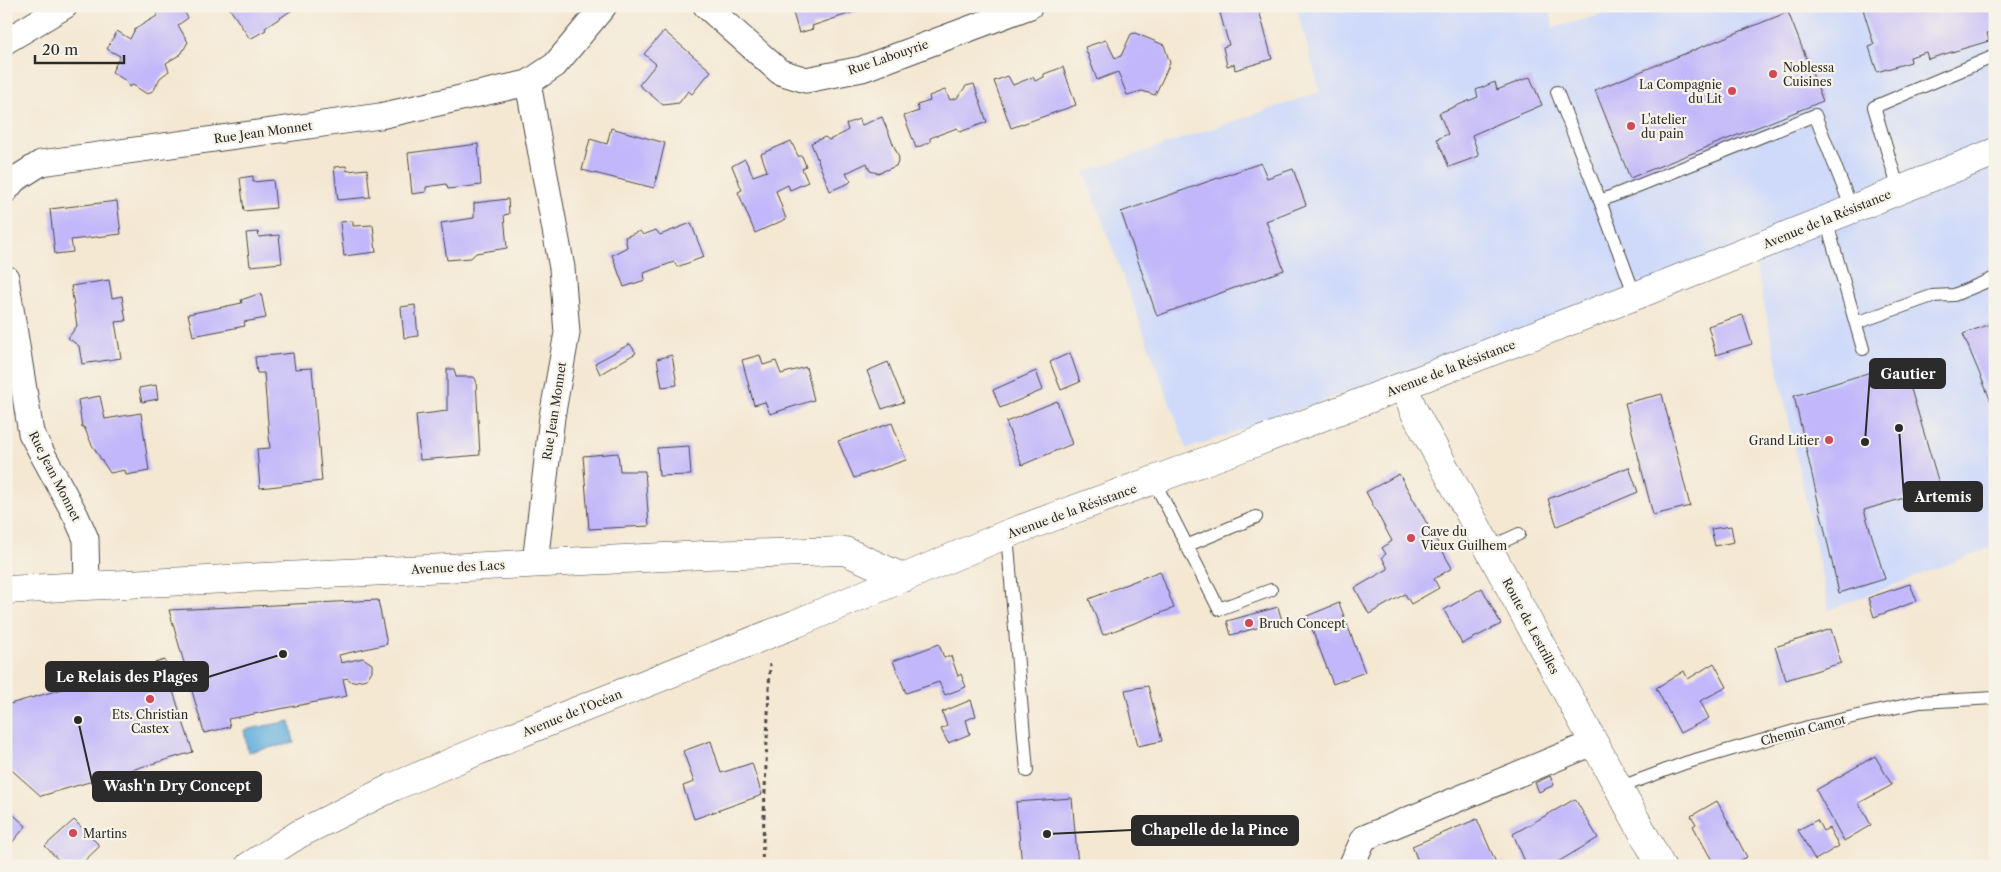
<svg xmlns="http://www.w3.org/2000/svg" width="2001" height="872" font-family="'Libre Caslon Text',serif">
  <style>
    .built { fill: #cfdafa }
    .water { fill: #65afdd; stroke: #486d84 }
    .building { fill: #c1b7fa }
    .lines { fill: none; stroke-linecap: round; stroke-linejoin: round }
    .lane-casing { stroke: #494744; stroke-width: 14 }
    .street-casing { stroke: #494744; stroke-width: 27 }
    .secondary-casing { stroke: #494744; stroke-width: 29 }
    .path { stroke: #494744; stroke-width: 3; stroke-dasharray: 4 4; stroke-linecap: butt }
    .lane { stroke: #fff; stroke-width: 12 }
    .street { stroke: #fff; stroke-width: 25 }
    .secondary { stroke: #fff; stroke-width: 28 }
    .poi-dot { fill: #d1495b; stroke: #f7f3e8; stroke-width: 2 }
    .labels { text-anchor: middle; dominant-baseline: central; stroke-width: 4.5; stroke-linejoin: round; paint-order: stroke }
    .street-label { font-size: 12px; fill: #2b2b2b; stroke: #f7f3e8 }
    .poi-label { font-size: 12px; fill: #2b2b2b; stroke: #f7f3e8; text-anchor: start }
    .leader { fill: none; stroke: #2b2b2b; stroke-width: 2 }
    .callout-dot { fill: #2b2b2b; stroke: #f7f3e8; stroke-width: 2 }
    .callout { fill: #2b2b2b; stroke: #2b2b2b; stroke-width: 2 }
    .callout-label { font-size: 14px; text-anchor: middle; font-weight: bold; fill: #fff }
  </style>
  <rect width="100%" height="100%" fill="#f7f3e8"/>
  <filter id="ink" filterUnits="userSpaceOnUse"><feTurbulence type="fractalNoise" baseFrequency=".02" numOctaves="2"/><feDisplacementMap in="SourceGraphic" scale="10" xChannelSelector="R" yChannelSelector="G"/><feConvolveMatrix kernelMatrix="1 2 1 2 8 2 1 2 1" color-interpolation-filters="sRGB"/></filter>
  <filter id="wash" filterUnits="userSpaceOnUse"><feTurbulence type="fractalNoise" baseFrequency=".0096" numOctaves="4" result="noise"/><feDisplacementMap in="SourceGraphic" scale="20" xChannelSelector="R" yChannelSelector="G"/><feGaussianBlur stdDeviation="1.12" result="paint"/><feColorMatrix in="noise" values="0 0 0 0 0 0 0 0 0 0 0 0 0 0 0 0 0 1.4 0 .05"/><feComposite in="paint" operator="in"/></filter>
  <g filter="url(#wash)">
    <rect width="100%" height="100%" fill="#f4e8d3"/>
    <path class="built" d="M1296,6h254l3,22 79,-22h363v540l-166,64 -77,-361 -565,200 -103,-277 236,-80z"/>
    <path class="water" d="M290,721l4,22 -46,9 -4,-22z"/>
    <g id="blocks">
      <path class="building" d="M160,6h21l7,12 -10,7 10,17 -7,12 -15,9 3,8 -9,7 -6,12 -7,4 -14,-9 -4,2 -3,-6 -14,-9 8,-16 -13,-7 10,-18 13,8 5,-10 22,-13v-8z
        M228,6h70l-33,22 1,2 -16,9z
        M791,6h68l1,4 -48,16 1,3 -14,4z
        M1226,6h32l14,53 -37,11 -1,-6 -7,2 -4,-19 6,-2 -9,-32 7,-4z
        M1862,6h133v25l-8,2 2,8 -61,18 -2,-7 -16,5 1,5 -34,10 -8,-25 5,-2z
        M1788,12l35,89 -193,77 -35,-88z
        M664,31l47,40 -19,23 -4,-3 -9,12 -16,2 -24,-20 17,-21 -12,-10z
        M1135,33l29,12 6,18 -15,32 -13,-4 -15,4 -9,-23 -21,8 -12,-33 21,-7 9,18 6,-2 10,-22z
        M1063,67l13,38 -65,23 -17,-47 14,-5 5,9 20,-8 2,4 9,-4v-3z
        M1530,77l12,28 -70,30 7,21 -30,11 -12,-28 11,-5 -9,-21 39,-16 -2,-7 19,-8 2,8z
        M974,84l13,38 -27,10 -3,-4 -27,10v4l-14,6 -12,-32 15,-5 -2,-6 13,-4 -1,-5 16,-6 5,10 7,-2 9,-12z
        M882,117l17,41 -3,8 -18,7 -8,-2 -3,-8 -21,10 5,8 -2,2 -19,8 -19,-48 14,-6 4,3 15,-7 4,-3 -2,-6 13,-5 3,6z
        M611,128l54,15 -11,45 -72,-18 8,-31 17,5z
        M791,141l7,15h4l4,10 -4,3 6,13 -18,8 -2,-5 -12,6 10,28 -31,14 -17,-41 4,-2 -10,-24 13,-7 8,17 14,-5 -6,-17z
        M478,144l3,41 -33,4 -2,-5 -20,3v5l-14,2 -4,-41z
        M1261,163l6,15 26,-9 13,36 -40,16 18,49 -127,46 -36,-104z
        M346,166l1,5 20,-2 3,28 -32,3 -4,-33z
        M253,176v6l20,-2 3,28 -32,3 -4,-33z
        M508,199l1,15 -5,1 3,33 -31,5 -5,5 -24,2 -6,-37 33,-5v-15z
        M117,201l4,33 -50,6 2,12 -18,2 -5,-45z
        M353,221v5l20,-1 3,27 -32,4 -4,-34z
        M691,223l13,34 -27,10 -3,-5 -30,11 1,7 -21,7 -12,-32 15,-8 -2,-10 15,-6 3,4 13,-5 4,5z
        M258,232l1,5 20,-2 3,28 -32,3 -4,-33z
        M109,280l3,18 10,-2 4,25 -11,1 6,36 -39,6 -3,-18 -11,-8 9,-12 -6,-40z
        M261,293l5,25 -22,4 1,4 -52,10 -5,-22 54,-11 -1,-3z
        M415,305l3,31 -14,2 -3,-31z
        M1743,315l9,29 -36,11 -8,-29z
        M1995,322v89l-32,-77z
        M630,344l6,9 -36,21 -5,-11z
        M293,353l2,16 17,-1 10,113 -62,7 -3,-39 13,-1 -6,-75h-7l-2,-16z
        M1070,353l10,29 -19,8 -11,-28z
        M672,355l5,30 -15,2 -5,-28z
        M760,355l3,10 13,-4 5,13 25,-7 8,33 -44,14 -5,-12 -11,3 -12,-45z
        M888,362l16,40 -22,7 -15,-38z
        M1903,362l37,125 -76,23 21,69 -46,14 -45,-197z
        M447,369h7l2,8h18l2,3 4,75 -60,5 -4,-45 31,-4z
        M1036,371l7,19 -43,18 -7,-18z
        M156,385l2,14 -16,3 -3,-14z
        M1662,394l28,112 -37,9 -28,-112z
        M100,396l5,23 36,-6 8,58 -23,4 -1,-5 -15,3 -18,-28 -8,-18h-2l-4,-27z
        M1057,401l15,43 -50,21 -16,-43z
        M892,423l14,37 -52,18 -16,-37z
        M689,446l2,29 -32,1 -2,-28z
        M618,453l2,18h25l4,55 -60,3 -6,-73z
        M1629,467l9,25 -81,34 -9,-27z
        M1399,474l53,94 -18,11 5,9 -28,16 -6,-10 -36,20 -14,-26 33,-19 -6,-12 4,-3 -4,-6 10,-7 -26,-49z
        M1731,526l3,16 -19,4 -4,-17z
        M1160,571l14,37 -71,27 -14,-36z
        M1910,584l7,17 -43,16 -6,-19z
        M1482,588l19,36 -39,20 -18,-34z
        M378,600l9,44 -48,11 2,8 22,-5 9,6v7l-5,8 -15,3 -5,-4 -4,1 4,17 -119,23 2,8 -26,6 -35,-123z
        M1339,603l26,69 -32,12 -26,-68z
        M1278,607l4,14 -51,14 -4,-14z
        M1831,629l10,34 -55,17 -11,-33z
        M939,644l5,14 7,-2 7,20 3,-2 5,13 -21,8 -6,-13 -33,11 -13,-32z
        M165,660l1,10 27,82 -152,44 -35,-31v-60z
        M1714,663l13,24 -27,14 9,17 -29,15 -24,-45 28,-17 4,8z
        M1148,686l14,55 -24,5 -13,-56z
        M971,700l5,16 -10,4 4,14 -22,9 -7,-14 6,-3 -5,-14z
        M711,741l10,32 31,-10 10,32 -68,24 -11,-33 11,-4 -11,-31z
        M1875,756l17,29 -33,18 12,22 -27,16 -28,-51z
        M1550,776l4,9 -15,7 -4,-9z
        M1072,798l6,68h-56l-6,-64z
        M1575,799l23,39 -47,28h-24l-14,-32z
        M1717,801l30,56 -16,9h-16l-22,-40 3,-2 -5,-8z
        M6,808l20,18 -16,19 -4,-4z
        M1477,819l20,46 8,-3 1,4h-86l-8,-20z
        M74,820l26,26 -21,20h-15l-19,-20z
        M1817,820l6,11 6,-3 10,18 -24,14 -17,-30z"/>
    </g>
  </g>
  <g filter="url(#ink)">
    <use href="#blocks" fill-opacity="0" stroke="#494744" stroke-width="1"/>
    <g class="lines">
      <defs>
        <path id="lane" d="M1557,92l43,109
          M1899,190l-25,-83 121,-51
          M1826,220l37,129
          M1635,296l-35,-95 215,-86 37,94
          M1856,323l76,-27 22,-1 41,-17
          M1154,481l65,128 52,-19
          M1007,534l20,237
          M1186,546l70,-29
          M1489,548l30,-14
          M1618,788l67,-25 123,-36 112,-25 75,-4"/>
        <path id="street" d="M706,6l74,66 26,8 56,-11 168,-63
          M6,41l59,-35
          M528,83l34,185 5,65 -15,84 -17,146
          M6,190l8,-10 27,-17 339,-47 148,-33 27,-18 49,-59
          M6,278l25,155 45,83 10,23 1,47
          M1351,866l13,-28 229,-95"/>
        <path id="secondary" d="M1403,386l12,27 246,453
          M6,590l698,-35 141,-4 59,27
          M249,866l50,-32 94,-47 118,-50 284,-113 212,-90 242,-89 154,-59 232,-90 360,-144"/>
      </defs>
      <use href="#lane" class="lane-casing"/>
      <use href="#street" class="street-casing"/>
      <use href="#secondary" class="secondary-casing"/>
      <path class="path" d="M762,866l8,-202"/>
      <use href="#lane" class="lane"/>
      <use href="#street" class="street"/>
      <use href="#secondary" class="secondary"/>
    </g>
  </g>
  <g class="poi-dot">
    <circle cx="1773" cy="74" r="5"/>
    <circle cx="1732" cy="91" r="5"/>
    <circle cx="1631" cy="126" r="5"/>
    <circle cx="1829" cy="440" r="5"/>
    <circle cx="1411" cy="538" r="5"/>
    <circle cx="1249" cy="623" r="5"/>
    <circle cx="150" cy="699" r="5"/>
    <circle cx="73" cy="833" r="5"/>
  </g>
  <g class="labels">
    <g class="street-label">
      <text transform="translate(888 57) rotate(-19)">Rue Labouyrie</text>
      <text transform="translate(263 132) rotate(-8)">Rue Jean Monnet</text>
      <text transform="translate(1827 219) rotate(-22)">Avenue de la Résistance</text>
      <text transform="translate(1451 368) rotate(-21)">Avenue de la Résistance</text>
      <text transform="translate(554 411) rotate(-81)">Rue Jean Monnet</text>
      <text transform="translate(55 476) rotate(63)">Rue Jean Monnet</text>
      <text transform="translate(1072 511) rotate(-20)">Avenue de la Résistance</text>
      <text transform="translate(458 567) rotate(-3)">Avenue des Lacs</text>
      <text transform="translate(1531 626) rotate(62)">Route de Lestrilles</text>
      <text transform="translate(572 713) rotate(-22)">Avenue de l'Océan</text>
      <text transform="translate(1803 730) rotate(-15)">Chemin Camot</text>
    </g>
    <g class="poi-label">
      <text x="1783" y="67">Noblessa<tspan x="1783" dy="14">Cuisines</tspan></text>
      <text x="1722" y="84" text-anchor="end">La Compagnie<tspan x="1722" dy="14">du Lit</tspan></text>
      <text x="1641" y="119">L'atelier<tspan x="1641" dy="14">du pain</tspan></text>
      <text x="1819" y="440" text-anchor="end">Grand Litier</text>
      <text x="1421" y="531">Cave du<tspan x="1421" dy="14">Vieux Guilhem</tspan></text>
      <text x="1259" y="623">Bruch Concept</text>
      <text x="150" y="714" text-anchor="middle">Ets. Christian<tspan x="150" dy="14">Castex</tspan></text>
      <text x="83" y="833">Martins</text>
    </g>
  </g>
  <path class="leader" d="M1865 442L1870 374M1899 428L1904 497M283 654L208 677M78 720L93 786M1047 834L1132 830"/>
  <g class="callout-dot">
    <circle cx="1865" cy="442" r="5"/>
    <circle cx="1899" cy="428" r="5"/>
    <circle cx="283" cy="654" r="5"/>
    <circle cx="78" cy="720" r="5"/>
    <circle cx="1047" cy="834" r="5"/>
  </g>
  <g class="callout">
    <rect x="1870" y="359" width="75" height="29" rx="5"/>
    <rect x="1904" y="482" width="78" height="29" rx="5"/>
    <rect x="46" y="662" width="162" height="29" rx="5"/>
    <rect x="93" y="772" width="168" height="29" rx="5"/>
    <rect x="1132" y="816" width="166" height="29" rx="5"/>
  </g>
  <g class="callout-label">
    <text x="1908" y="379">Gautier</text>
    <text x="1943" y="502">Artemis</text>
    <text x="127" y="682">Le Relais des Plages</text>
    <text x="177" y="791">Wash'n Dry Concept</text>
    <text x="1215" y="835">Chapelle de la Pince</text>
  </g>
  <rect width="2001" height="872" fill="none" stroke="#f7f3e8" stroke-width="25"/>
  <path d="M35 55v8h89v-8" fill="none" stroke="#2b2b2b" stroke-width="2.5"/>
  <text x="42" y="55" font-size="15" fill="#2b2b2b" stroke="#f7f3e8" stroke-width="4" paint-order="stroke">20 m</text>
</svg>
